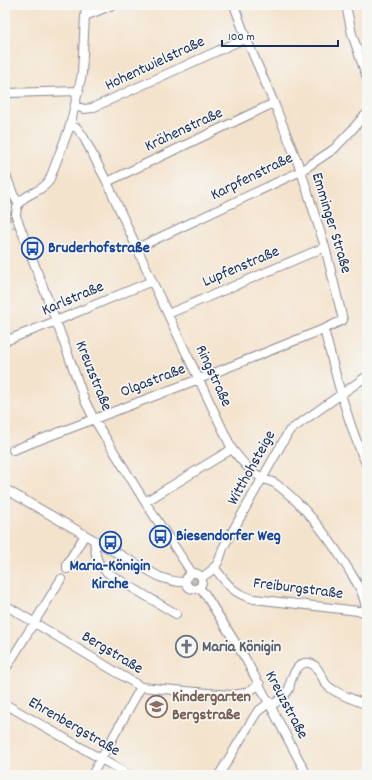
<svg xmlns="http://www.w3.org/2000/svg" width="372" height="780" font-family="Dekko,sans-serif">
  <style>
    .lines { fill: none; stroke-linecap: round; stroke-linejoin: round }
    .major-tunnel { stroke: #c9bfb6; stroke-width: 10; stroke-dasharray: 10 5; stroke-linecap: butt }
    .minor-casing { stroke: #888995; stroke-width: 10 }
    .minor { stroke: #fff; stroke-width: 8 }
    .labels { text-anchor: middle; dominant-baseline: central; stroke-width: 3.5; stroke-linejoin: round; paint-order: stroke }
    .street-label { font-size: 16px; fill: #1b2f5e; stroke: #f6f6f2 }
    .transit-label { font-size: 16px; font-weight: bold; fill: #164399; stroke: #f6f6f2; text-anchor: start }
    .worship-label { font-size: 16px; font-weight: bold; fill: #5b616d; stroke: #f6f6f2; text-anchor: start }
    .education-label { font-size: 16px; font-weight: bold; fill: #785e54; stroke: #f6f6f2; text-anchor: start }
  </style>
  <rect width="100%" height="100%" fill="#f6f6f2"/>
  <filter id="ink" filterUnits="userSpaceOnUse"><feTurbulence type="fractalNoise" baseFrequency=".025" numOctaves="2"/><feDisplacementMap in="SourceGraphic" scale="8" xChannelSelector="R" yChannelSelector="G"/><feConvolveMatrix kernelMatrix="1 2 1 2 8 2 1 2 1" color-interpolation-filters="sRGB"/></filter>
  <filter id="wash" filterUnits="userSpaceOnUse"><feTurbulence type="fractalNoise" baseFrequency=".012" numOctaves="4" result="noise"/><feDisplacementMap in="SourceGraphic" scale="16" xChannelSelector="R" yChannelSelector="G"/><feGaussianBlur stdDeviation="0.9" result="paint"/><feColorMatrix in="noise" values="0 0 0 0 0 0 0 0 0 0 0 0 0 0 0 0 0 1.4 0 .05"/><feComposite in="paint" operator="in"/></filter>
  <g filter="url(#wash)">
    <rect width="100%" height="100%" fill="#f4e3cc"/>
  </g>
  <g filter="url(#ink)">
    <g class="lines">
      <path class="major-tunnel" d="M5,197l12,30
        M186,565l19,31"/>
      <defs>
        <path id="minor" d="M86,5l-1,11 -3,58 -12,52 -21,55c-10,15 -33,11 -33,35l40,105 29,80 9,18 51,83 47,71
          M346,5l6,29 15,44
          M85,16l27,-11
          M5,92l2,1 72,-2
          M75,106l9,3 8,-1 154,-70
          M70,126l7,2 6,8 24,46 45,99 80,168c9,11 17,22 30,29 5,3 10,3 14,6 29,21 54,55 73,86 4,7 9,14 12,21 3,7 5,14 5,21
          M5,173l8,21 5,9
          M107,182l167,-79
          M137,248l164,-77 33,-22 17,-18 12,-14 4,-3
          M168,314l157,-67
          M324,329c12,47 23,93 43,137
          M5,341l51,-20 96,-40
          M13,450l186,-71 125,-50 19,-9 -18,-73 -24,-76 -27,-68 -28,-65 -12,-33
          M5,489l103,59 52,29c9,3 17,6 26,5
          M145,502l87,-53
          M94,540c2,15 1,23 14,33l68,41
          M214,567c13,17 19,27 40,32l113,13
          M67,569v-5l18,-29
          M186 581a8 8 0 1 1 16 0a8 8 0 1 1-16 0Z
          M202,577c14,-8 17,-14 21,-29l66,-117 78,-55
          M199,588l6,6 40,64 62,117
          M5,605l136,82 89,8c15,-1 17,-2 30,-11
          M5,670l56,-91
          M5,704l124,71
          M271,706c6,-4 14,-10 18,-17 1,-2 1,-6 2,-9 3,-8 8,-19 18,-17 9,1 12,14 17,21 7,9 30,16 41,21
          M92,775l49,-88
          M219,775l38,-63 13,-10"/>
      </defs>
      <use href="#minor" class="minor-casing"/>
      <use href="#minor" class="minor"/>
    </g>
  </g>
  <defs>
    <symbol id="bus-ring" viewBox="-11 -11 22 22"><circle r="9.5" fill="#f6f6f2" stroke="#1a4fb4" stroke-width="1.5"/><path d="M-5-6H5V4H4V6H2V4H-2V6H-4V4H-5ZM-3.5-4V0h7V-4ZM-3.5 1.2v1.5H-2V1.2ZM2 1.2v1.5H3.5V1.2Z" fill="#1a4fb4"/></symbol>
    <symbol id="church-ring" viewBox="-11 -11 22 22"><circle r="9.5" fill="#f6f6f2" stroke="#6b7280" stroke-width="1.5"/><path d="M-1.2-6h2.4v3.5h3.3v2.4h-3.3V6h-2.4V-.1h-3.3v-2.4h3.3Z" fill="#6b7280"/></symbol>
    <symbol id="school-ring" viewBox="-11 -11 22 22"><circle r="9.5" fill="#f6f6f2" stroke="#8d6e63" stroke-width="1.5"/><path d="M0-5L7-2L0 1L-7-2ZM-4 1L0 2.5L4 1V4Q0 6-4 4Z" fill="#8d6e63"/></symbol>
  </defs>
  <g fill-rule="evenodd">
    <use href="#bus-ring" x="20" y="236" width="25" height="25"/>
    <use href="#bus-ring" x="148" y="524" width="25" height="25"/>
    <use href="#bus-ring" x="98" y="530" width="25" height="25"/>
    <use href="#church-ring" x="174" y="634" width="25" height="25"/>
    <use href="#school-ring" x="144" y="694" width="25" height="25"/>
  </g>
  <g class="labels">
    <g class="street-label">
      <text transform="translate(155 64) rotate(-25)">Hohentwielstraße</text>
      <text transform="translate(184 130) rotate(-25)">Krähenstraße</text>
      <text transform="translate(252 177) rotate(-26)">Karpfenstraße</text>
      <text transform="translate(331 223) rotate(73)">Emminger Straße</text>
      <text transform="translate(241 267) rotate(-23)">Lupfenstraße</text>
      <text transform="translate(73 299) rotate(-23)">Karlstraße</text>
      <text transform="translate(93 376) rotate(68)">Kreuzstraße</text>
      <text transform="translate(213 376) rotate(65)">Ringstraße</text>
      <text transform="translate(153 381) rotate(-21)">Olgastraße</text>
      <text transform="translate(252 468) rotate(-61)">Witthohsteige</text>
      <text transform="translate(298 589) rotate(7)">Freiburgstraße</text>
      <text transform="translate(112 653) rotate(31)">Bergstraße</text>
      <text transform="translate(286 705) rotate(62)">Kreuzstraße</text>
      <text transform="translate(74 727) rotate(30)">Ehrenbergstraße</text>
    </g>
    <g class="transit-label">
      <text x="48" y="248">Bruderhofstraße</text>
      <text x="176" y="536">Biesendorfer Weg</text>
      <text x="110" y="566" text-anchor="middle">Maria-Königin<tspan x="110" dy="18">Kirche</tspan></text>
    </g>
    <g class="worship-label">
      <text x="202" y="647">Maria Königin</text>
    </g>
    <g class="education-label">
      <text x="172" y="697">Kindergarten<tspan x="172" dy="18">Bergstraße</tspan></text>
    </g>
  </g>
  <rect width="372" height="780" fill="none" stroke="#f6f6f2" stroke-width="20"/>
  <path d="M222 40v6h116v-6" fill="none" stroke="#1b2f5e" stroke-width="2"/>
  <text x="228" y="40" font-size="12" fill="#1b2f5e" stroke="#f6f6f2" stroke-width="3" paint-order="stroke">100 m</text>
</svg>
